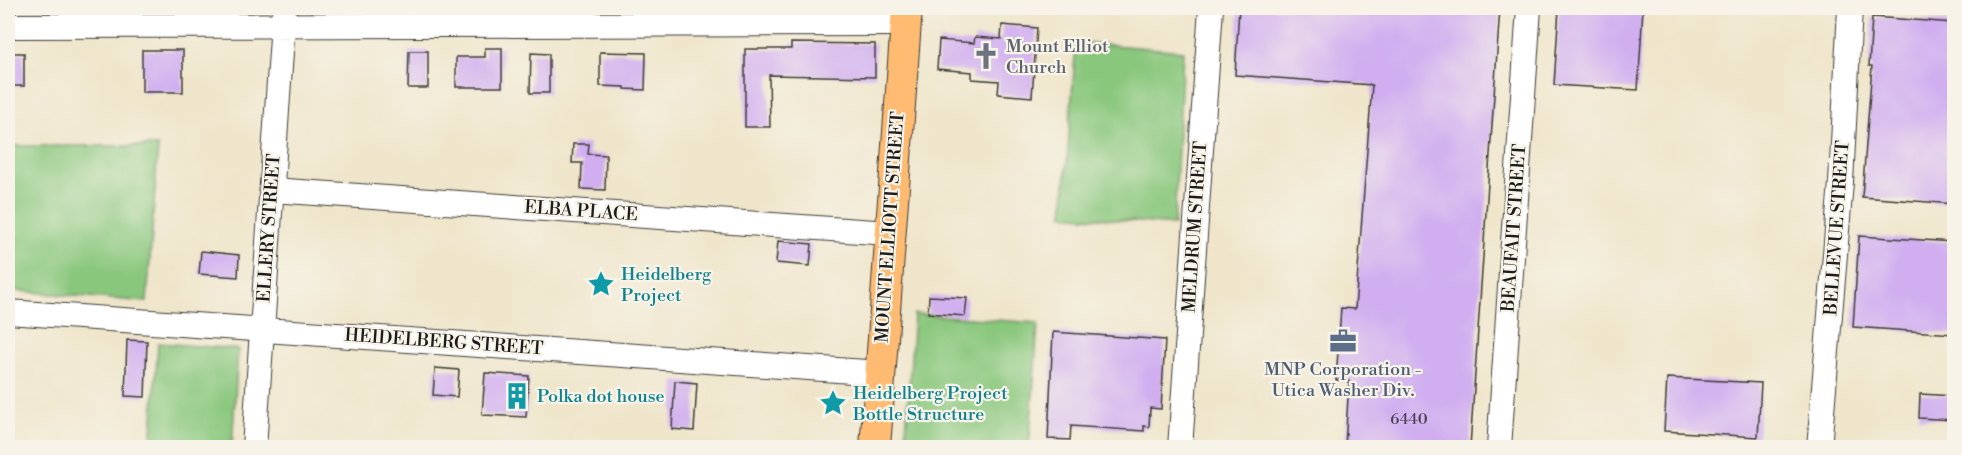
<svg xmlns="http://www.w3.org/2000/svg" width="1962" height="455" font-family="'Libre Bodoni',serif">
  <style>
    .green { fill: #89c77d; stroke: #52724c; stroke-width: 1.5 }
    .building { fill: #d0aef0 }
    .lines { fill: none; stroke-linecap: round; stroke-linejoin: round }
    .minor-casing { stroke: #3c3a36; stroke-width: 26 }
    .major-casing { stroke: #3c3a36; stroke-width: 32 }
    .minor { stroke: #fff; stroke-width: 24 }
    .major { stroke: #ffbb71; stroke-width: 30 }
    .labels { text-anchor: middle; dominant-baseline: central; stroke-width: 4.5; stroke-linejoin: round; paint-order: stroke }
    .number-label { font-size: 15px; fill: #494051 }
    .worship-label { font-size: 18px; fill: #5b616d; stroke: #f7f3e8; text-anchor: start }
    .street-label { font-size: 18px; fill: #1c1c1c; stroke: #f7f3e8 }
    .culture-label { font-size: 18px; fill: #0d838f; stroke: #f7f3e8; text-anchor: start }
    .service-label { font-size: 18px; fill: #4e5e75; stroke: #f7f3e8 }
  </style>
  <rect width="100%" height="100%" fill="#f7f3e8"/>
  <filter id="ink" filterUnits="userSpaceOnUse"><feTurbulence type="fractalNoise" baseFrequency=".0167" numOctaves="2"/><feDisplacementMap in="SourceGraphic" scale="12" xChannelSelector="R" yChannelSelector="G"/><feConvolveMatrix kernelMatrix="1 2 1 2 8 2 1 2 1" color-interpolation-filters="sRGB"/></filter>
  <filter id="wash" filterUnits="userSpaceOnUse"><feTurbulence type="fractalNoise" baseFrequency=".008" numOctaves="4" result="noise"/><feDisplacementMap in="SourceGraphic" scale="24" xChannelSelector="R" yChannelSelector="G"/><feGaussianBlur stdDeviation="1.35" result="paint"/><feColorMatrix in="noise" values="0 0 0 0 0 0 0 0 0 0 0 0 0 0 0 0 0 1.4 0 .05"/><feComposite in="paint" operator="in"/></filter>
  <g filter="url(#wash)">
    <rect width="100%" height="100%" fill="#efe5ca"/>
    <path class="green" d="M1076,42l107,9 -9,174 -111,-10z
      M8,146h150l-11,156 -139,-12z
      M914,314l124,9 -9,124h-124z
      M158,343l80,6 -6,98h-81z"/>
    <g id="blocks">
      <path class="building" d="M1239,8h261l-30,439h-125l4,-66 -13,-1 5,-72 14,1 17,-224 -137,-10z
        M1559,8h84l-5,82 -84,-5z
        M1872,17l82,6v181l-92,-7 10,-131h-3z
        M1002,25l35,3 -5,69 -34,-3 1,-13 -27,-2v-7l-35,-3 2,-29 35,3 1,-6 26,2z
        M791,43l84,1v33l-106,-2 1,52h-25v-78h46z
        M485,48h17v39h-46v-30h29z
        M142,50h41v42h-41z
        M409,51h19v37h-20z
        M600,52l46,1 -1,37 -20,-1v-2l-25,-1z
        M8,53h16v33h-16z
        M531,53l18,1v39h-19z
        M573,144h16l-1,10 18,1 -1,35 -24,-1 1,-26h-10z
        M1859,236l95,6v92l-101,-7z
        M778,241l34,3 -2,22 -34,-3z
        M201,251l38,4 -1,22 -39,-3z
        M929,296l38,2 -2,18 -37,-3z
        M1053,332l112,8 -4,69 -11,-1 -1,19 -5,-1v5l-73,-5 -1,14 -22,-1z
        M127,340l20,1 -2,56 -20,-1z
        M435,368l24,2 -2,27 -24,-2z
        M485,373l44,3 -3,41 -44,-2z
        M1667,378l94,5 -3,54 -94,-6z
        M675,381l22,2 -3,48 -22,-2z
        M1920,394l34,2v24l-35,-2z"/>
    </g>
  </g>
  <g filter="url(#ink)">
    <use href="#blocks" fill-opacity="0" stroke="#3c3a36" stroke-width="1.5"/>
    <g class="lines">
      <defs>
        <path id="minor" d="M8,26l898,-2
          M272,190l617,43
          M8,312l872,61
          M254,448l30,-440
          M1180,448l31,-440
          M1499,448l30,-440
          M1819,448l22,-266 9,-174"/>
        <path id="major" d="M875,448l32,-440"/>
      </defs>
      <use href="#minor" class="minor-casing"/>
      <use href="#major" class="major-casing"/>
      <use href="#minor" class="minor"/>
      <use href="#major" class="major"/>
    </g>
  </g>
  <defs>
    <symbol id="church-bare" viewBox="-9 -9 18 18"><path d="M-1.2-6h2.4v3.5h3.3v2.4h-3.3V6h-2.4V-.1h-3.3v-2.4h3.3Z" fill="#6b7280" stroke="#f7f3e8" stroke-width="2.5" paint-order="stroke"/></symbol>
    <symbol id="sight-bare" viewBox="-9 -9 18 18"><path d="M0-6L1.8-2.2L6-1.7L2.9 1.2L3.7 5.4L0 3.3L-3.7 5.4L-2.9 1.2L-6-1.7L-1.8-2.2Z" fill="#0f9aa8" stroke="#f7f3e8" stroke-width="2.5" paint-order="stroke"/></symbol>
    <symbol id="office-bare" viewBox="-9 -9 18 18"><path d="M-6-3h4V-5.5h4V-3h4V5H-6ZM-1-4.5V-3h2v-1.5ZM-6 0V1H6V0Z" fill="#5c6f8a" stroke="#f7f3e8" stroke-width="2.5" paint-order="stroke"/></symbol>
    <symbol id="building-bare" viewBox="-9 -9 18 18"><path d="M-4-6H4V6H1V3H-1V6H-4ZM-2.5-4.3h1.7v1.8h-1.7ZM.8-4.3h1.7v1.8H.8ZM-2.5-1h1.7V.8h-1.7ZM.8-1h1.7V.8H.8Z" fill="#0f9aa8" stroke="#f7f3e8" stroke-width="2.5" paint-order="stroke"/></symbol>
  </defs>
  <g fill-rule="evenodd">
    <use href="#church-bare" x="967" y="37" width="38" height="38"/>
    <use href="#sight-bare" x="582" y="265" width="38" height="38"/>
    <use href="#office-bare" x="1324" y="322" width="38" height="38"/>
    <use href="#building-bare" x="498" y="377" width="38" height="38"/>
    <use href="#sight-bare" x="814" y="384" width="38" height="38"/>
  </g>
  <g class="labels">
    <g class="number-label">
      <text x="1409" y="419">6440</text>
    </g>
    <g class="worship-label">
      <text x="1006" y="46">Mount Elliot<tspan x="1006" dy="21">Church</tspan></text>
    </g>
    <g class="street-label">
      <text transform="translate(581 211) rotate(4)">ELBA PLACE</text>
      <text transform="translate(890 227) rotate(-86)">MOUNT ELLIOTT STREET</text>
      <text transform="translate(1195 227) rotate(-86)">MELDRUM STREET</text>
      <text transform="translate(269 228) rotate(-86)">ELLERY STREET</text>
      <text transform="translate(1514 228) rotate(-86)">BEAUFAIT STREET</text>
      <text transform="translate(1837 228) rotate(-86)">BELLEVUE STREET</text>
      <text transform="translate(444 342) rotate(4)">HEIDELBERG STREET</text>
    </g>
    <g class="culture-label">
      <text x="621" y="274">Heidelberg<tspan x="621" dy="21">Project</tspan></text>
      <text x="853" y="393">Heidelberg Project<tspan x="853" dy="21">Bottle Structure</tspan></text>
      <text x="537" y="396">Polka dot house</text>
    </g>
    <g class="service-label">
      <text x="1343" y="369">MNP Corporation -<tspan x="1343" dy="21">Utica Washer Div.</tspan></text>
    </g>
  </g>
  <rect width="1962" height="455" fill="none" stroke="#f7f3e8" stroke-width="30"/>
</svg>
